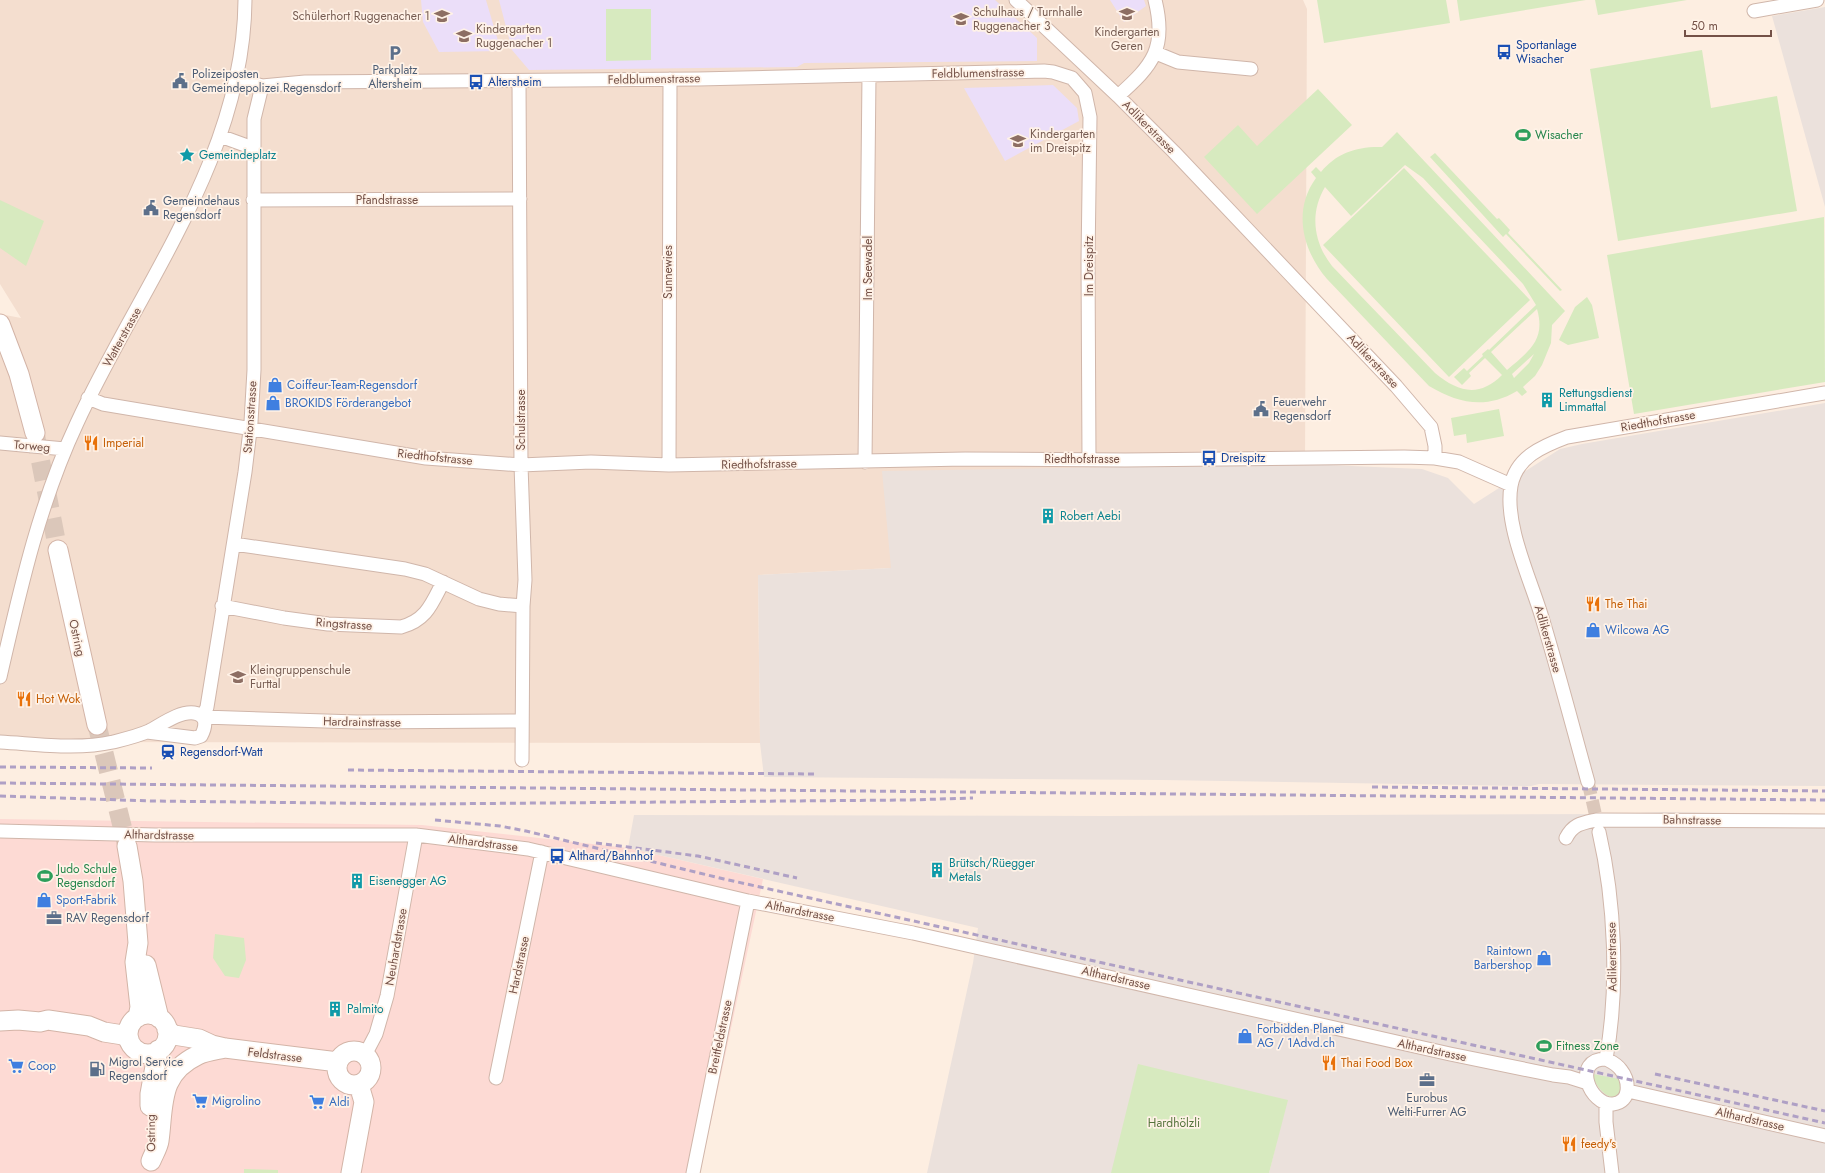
<svg xmlns="http://www.w3.org/2000/svg" width="1825" height="1173" font-family="Jost,sans-serif">
  <style>
    .residential { fill: #f4decf }
    .commercial { fill: #fddad4 }
    .industrial { fill: #ebe1dc }
    .education { fill: #ebdef9 }
    .green { fill: #d7eabf; fill-rule: evenodd }
    .lines { fill: none; stroke-linecap: round; stroke-linejoin: round }
    .minor-tunnel { stroke: #dbc7ba; stroke-width: 13; stroke-dasharray: 13 6; stroke-linecap: butt }
    .secondary-tunnel { stroke: #dbc7ba; stroke-width: 19; stroke-dasharray: 19 10; stroke-linecap: butt }
    .minor-casing { stroke: #d0b6aa; stroke-width: 15 }
    .secondary-casing { stroke: #d3b4a7; stroke-width: 21 }
    .minor { stroke: #fff; stroke-width: 13 }
    .secondary { stroke: #fff; stroke-width: 19 }
    .rail { stroke: #afa0c5; stroke-width: 3; stroke-dasharray: 6 4; stroke-linecap: butt }
    .labels { text-anchor: middle; dominant-baseline: central; stroke-width: 3.5; stroke-linejoin: round; paint-order: stroke }
    .education-label { font-size: 12px; fill: #785e54; stroke: #fff2e7; text-anchor: start }
    .transit-label { font-size: 12px; fill: #164399; stroke: #fff2e7; text-anchor: start }
    .service-label { font-size: 12px; fill: #4e5e75; stroke: #fff2e7; text-anchor: start }
    .street-label { font-size: 12px; fill: #745147; stroke: #fff2e7 }
    .leisure-label { font-size: 12px; fill: #27864d; stroke: #fff2e7; text-anchor: start }
    .culture-label { font-size: 12px; fill: #0d838f; stroke: #fff2e7; text-anchor: start }
    .shop-label { font-size: 12px; fill: #366cbe; stroke: #fff2e7; text-anchor: start }
    .food-label { font-size: 12px; fill: #c56008; stroke: #fff2e7; text-anchor: start }
    .park-label { font-size: 12px; fill: #55743c; stroke: #fff2e7 }
  </style>
  <rect width="100%" height="100%" fill="#fdeee1"/>
  <path class="residential" d="M0,0h1303l4,9 -2,455 -414,104 -133,7 2,168 -760,-1v-428l21,4 -21,-34z"/>
  <path class="commercial" d="M0,819l422,6 206,23 135,31 -63,294h-700z"/>
  <path class="industrial" d="M1825,7v200l-53,-191z
    M1825,403v383l-286,-2 -8,2 -369,-6 -398,-3 -4,-34 -2,-168 133,-7 -9,-97 423,-7 117,5 26,9 26,26 86,-55 22,-5z
    M1663,812l162,2v359h-556l18,-73 -174,73h-186l46,-210 5,-35 -350,-80 6,-33 473,1 505,-2z"/>
  <path class="education" d="M421,0h65l15,51 -62,1 -16,-30z
    M499,0h496l42,38v23l-233,2 -7,4 -268,3 -17,-20z
    M1110,0h34l2,6 -22,16z
    M1053,85l24,23 2,13 -74,40 -41,-73z"/>
  <path class="green" d="M1317,0h129l4,23 -126,20z
    M1457,0h129l-126,21z
    M1595,0h92l-89,15z
    M606,9h45v51l-45,1z
    M1702,50l9,58 66,-12 20,115 -179,30 -28,-172z
    M1318,89l34,36 -95,89 -53,-57 34,-32 19,21z
    M1397,132l168,179 -13,14 -1,18 -9,22 -7,11 -12,11 4,5 -5,4 -5,-5c-32,19 -59,12 -88,-5l-102,-107c-24,-28 -35,-68 -11,-101l-5,-6 5,-5 5,5c15,-19 37,-26 61,-25zM1405,165l18,13 100,106 13,21 -47,45 -1,-1 -6,5 1,2 -16,15 -3,-3 -10,9 8,8 9,-9 -2,-3 16,-15 17,17c-23,23 -44,17 -67,-2l-103,-107c-18,-23 -23,-52 -7,-79l26,29zM1537,309c9,31 -8,42 -30,61l-16,-18zM1534,354l-5,9 -15,15 -2,-4z
    M1435,153l62,66 2,-1 11,12 -2,3 54,57 -2,1 -54,-57 -3,3 -73,-80z
    M1404,168l126,132 -81,77 -126,-132z
    M0,200l44,21 -18,45 -26,-18z
    M1824,217l1,165 -191,32 -27,-159z
    M1587,297l5,8 7,33 -31,7 -9,-5 16,-33z
    M1499,409l5,27 -37,7 -1,-9 -12,2 -3,-18z
    M215,934l29,4 2,22 -7,18 -14,-2 -12,-18z
    M1138,1064l150,36 -19,73h-158z
    M1593,1074l26,5 3,7c-3,25 -28,3 -29,-12z
    M244,1169l34,1v3h-34z"/>
  <g class="lines">
    <path class="minor-tunnel" d="M1588,782l11,48"/>
    <path class="secondary-tunnel" d="M35,433l23,117
      M97,725l30,121"/>
    <defs>
      <path id="minor" d="M1016,0l102,96 56,56 222,234 35,41 4,19v12
        M1754,11l63,-11
        M1156,53l22,9 73,7
        M236,78l26,8 43,-4 393,-3 346,-8 9,1 19,6 13,15 5,24 -2,144 1,198
        M519,81l2,384 4,115 -2,26 -1,154
        M1118,96c35,-31 49,-48 37,-96
        M220,136l33,12
        M253,200l267,-1
        M88,398l15,6 323,54 95,7 70,-3 78,3 296,-6 160,1 279,-3 31,1 24,4 52,23
        M0,443l65,6
        M865,462l4,-387
        M669,465l1,-386
        M234,544l171,25 20,5 54,25 20,5 24,2
        M222,606l62,12 44,6 73,3c26,-7 31,-24 42,-45
        M0,677c20,-87 39,-173 77,-254 63,-137 167,-266 168,-423
        M203,717l4,-10 38,-235 6,-50 3,-52v-251l8,-33
        M203,717l154,5 165,-1
        M0,742c37,2 77,8 113,0 12,-3 25,-6 36,-11 12,-6 30,-20 45,-18 14,2 12,14 7,23l-6,2 -48,-6
        M1588,782c-15,-54 -29,-108 -45,-161 -11,-39 -39,-95 -32,-135 5,-29 32,-40 56,-49l258,-44
        M0,831l155,4h261l112,14 220,52 165,32 537,121 103,21 16,2 19,6
        M1599,832c16,69 20,156 7,227
        M1566,838c7,-14 16,-15 30,-18l229,1
        M365,1055l11,-21 11,-38 29,-161
        M1606,1059c6,3 11,5 15,11 8,10 11,32 -8,34 -23,2 -42,-45 -7,-45z
        M496,1078l46,-226
        M1628,1091l197,45
        M1606,1103v19l6,51
        M693,1173l55,-272"/>
      <path id="secondary" d="M0,324l19,50 16,59
        M58,550l39,175
        M127,846l6,35 5,62 -3,19 5,45 -2,10
        M146,965l13,53
        M128 1034a20 20 0 1 1 40 0a20 20 0 1 1-40 0Z
        M0,1021l18,-1 22,2 8,-2 41,6 15,6 19,3 6,4
        M167,1030l7,5 25,4 13,6 13,3 113,14
        M337 1068a17 17 0 1 1 34 0a17 17 0 1 1-34 0Z
        M150,1106v-12l8,-44
        M151,1161c2,-6 7,-13 8,-20 5,-36 -1,-67 39,-86 8,-4 18,-5 27,-7
        M351,1173l13,-71 -5,-17"/>
    </defs>
    <use href="#minor" class="minor-casing"/>
    <use href="#secondary" class="secondary-casing"/>
    <use href="#minor" class="minor"/>
    <use href="#secondary" class="secondary"/>
    <path class="rail" d="M0,767l152,1
      M348,770l466,4
      M0,783l1825,17
      M1372,787l453,4
      M0,796l152,5 269,3 489,-4 63,-2
      M435,820l65,6 26,5 198,48 1101,244
      M596,843l102,13 99,22
      M1655,1074l170,37"/>
  </g>
  <defs>
    <symbol id="school-bare" viewBox="-9 -9 18 18"><path d="M0-5L7-2L0 1L-7-2ZM-4 1L0 2.5L4 1V4Q0 6-4 4Z" fill="#8d6e63" stroke="#fff2e7" stroke-width="2.5" paint-order="stroke"/></symbol>
    <symbol id="bus-bare" viewBox="-9 -9 18 18"><path d="M-5-6H5V4H4V6H2V4H-2V6H-4V4H-5ZM-3.5-4V0h7V-4ZM-3.5 1.2v1.5H-2V1.2ZM2 1.2v1.5H3.5V1.2Z" fill="#1a4fb4" stroke="#fff2e7" stroke-width="2.5" paint-order="stroke"/></symbol>
    <symbol id="parking-bare" viewBox="-9 -9 18 18"><path d="M-3.5-5.5H1a3.5 3.5 0 0 1 0 7H-1V5.5H-3.5ZM-1-3.4V-.6H.8a1.4 1.4 0 0 0 0-2.8Z" fill="#5c6f8a" stroke="#fff2e7" stroke-width="2.5" paint-order="stroke"/></symbol>
    <symbol id="civic-bare" viewBox="-9 -9 18 18"><path d="M-.6-6.5H3V-4.5H.6V-3L4-1V1h2V6H-6V1h2V-1L-.6-3ZM-1.2 2.5V6h2.4V2.5Z" fill="#5c6f8a" stroke="#fff2e7" stroke-width="2.5" paint-order="stroke"/></symbol>
    <symbol id="stadium-bare" viewBox="-9 -9 18 18"><path d="M0-5a6.5 5 0 1 0 0 10a6.5 5 0 1 0 0-10ZM-3.5-1.8h7v3.6h-7Z" fill="#2e9e5b" stroke="#fff2e7" stroke-width="2.5" paint-order="stroke"/></symbol>
    <symbol id="sight-bare" viewBox="-9 -9 18 18"><path d="M0-6L1.8-2.2L6-1.7L2.9 1.2L3.7 5.4L0 3.3L-3.7 5.4L-2.9 1.2L-6-1.7L-1.8-2.2Z" fill="#0f9aa8" stroke="#fff2e7" stroke-width="2.5" paint-order="stroke"/></symbol>
    <symbol id="shop-bare" viewBox="-9 -9 18 18"><path d="M-5-2.5h2.3a2.7 3.5 0 0 1 5.4 0H5L5.5 6h-11ZM-1.5-2.5h3a1.5 2.3 0 0 0-3 0Z" fill="#3f7fe0" stroke="#fff2e7" stroke-width="2.5" paint-order="stroke"/></symbol>
    <symbol id="building-bare" viewBox="-9 -9 18 18"><path d="M-4-6H4V6H1V3H-1V6H-4ZM-2.5-4.3h1.7v1.8h-1.7ZM.8-4.3h1.7v1.8H.8ZM-2.5-1h1.7V.8h-1.7ZM.8-1h1.7V.8H.8Z" fill="#0f9aa8" stroke="#fff2e7" stroke-width="2.5" paint-order="stroke"/></symbol>
    <symbol id="restaurant-bare" viewBox="-9 -9 18 18"><path d="M-5-6h1v4h1v-4h1v4h1v-4h1v5L-1.5 .5V6h-2V.5L-5-1ZM5-6V6H3V1.5H1.5Q1.5-4 5-6Z" fill="#e8710a" stroke="#fff2e7" stroke-width="2.5" paint-order="stroke"/></symbol>
    <symbol id="station-bare" viewBox="-9 -9 18 18"><path d="M-3-6H3Q5-6 5-4V2Q5 4 3 4L4.5 6H3L1.5 4h-3L-3 6H-4.5L-3 4Q-5 4-5 2V-4Q-5-6-3-6ZM-3.5-4v3h7v-3ZM-3.5 1v1.5H-2V1ZM2 1v1.5H3.5V1Z" fill="#1a4fb4" stroke="#fff2e7" stroke-width="2.5" paint-order="stroke"/></symbol>
    <symbol id="office-bare" viewBox="-9 -9 18 18"><path d="M-6-3h4V-5.5h4V-3h4V5H-6ZM-1-4.5V-3h2v-1.5ZM-6 0V1H6V0Z" fill="#5c6f8a" stroke="#fff2e7" stroke-width="2.5" paint-order="stroke"/></symbol>
    <symbol id="supermarket-bare" viewBox="-9 -9 18 18"><path d="M-6-5.5h2.5l.6 2H6L4.5 2H-2.5L-4.4-4H-6ZM-1.5 3.2a1.3 1.3 0 1 0 .1 0ZM3 3.2a1.3 1.3 0 1 0 .1 0Z" fill="#3f7fe0" stroke="#fff2e7" stroke-width="2.5" paint-order="stroke"/></symbol>
    <symbol id="fuel-bare" viewBox="-9 -9 18 18"><path d="M-5.5-6h7V0h2V4h1.3V-2.5L3-4.5l.8-.8L6-3V5H2.5V1h-1V6h-7ZM-4.2-4.7v3.2H.2V-4.7Z" fill="#5c6f8a" stroke="#fff2e7" stroke-width="2.5" paint-order="stroke"/></symbol>
  </defs>
  <g fill-rule="evenodd">
    <use href="#school-bare" x="1116" y="3" width="22" height="22"/>
    <use href="#school-bare" x="431" y="5" width="22" height="22"/>
    <use href="#school-bare" x="950" y="8" width="22" height="22"/>
    <use href="#school-bare" x="453" y="25" width="22" height="22"/>
    <use href="#bus-bare" x="1493" y="41" width="22" height="22"/>
    <use href="#parking-bare" x="384" y="42" width="22" height="22"/>
    <use href="#civic-bare" x="169" y="70" width="22" height="22"/>
    <use href="#bus-bare" x="465" y="71" width="22" height="22"/>
    <use href="#stadium-bare" x="1512" y="124" width="22" height="22"/>
    <use href="#school-bare" x="1007" y="130" width="22" height="22"/>
    <use href="#sight-bare" x="176" y="144" width="22" height="22"/>
    <use href="#civic-bare" x="140" y="197" width="22" height="22"/>
    <use href="#shop-bare" x="264" y="374" width="22" height="22"/>
    <use href="#building-bare" x="1536" y="389" width="22" height="22"/>
    <use href="#shop-bare" x="262" y="392" width="22" height="22"/>
    <use href="#civic-bare" x="1250" y="398" width="22" height="22"/>
    <use href="#restaurant-bare" x="80" y="432" width="22" height="22"/>
    <use href="#bus-bare" x="1198" y="447" width="22" height="22"/>
    <use href="#building-bare" x="1037" y="505" width="22" height="22"/>
    <use href="#restaurant-bare" x="1582" y="593" width="22" height="22"/>
    <use href="#shop-bare" x="1582" y="619" width="22" height="22"/>
    <use href="#school-bare" x="227" y="666" width="22" height="22"/>
    <use href="#restaurant-bare" x="13" y="688" width="22" height="22"/>
    <use href="#station-bare" x="157" y="741" width="22" height="22"/>
    <use href="#bus-bare" x="546" y="845" width="22" height="22"/>
    <use href="#building-bare" x="926" y="859" width="22" height="22"/>
    <use href="#stadium-bare" x="34" y="865" width="22" height="22"/>
    <use href="#building-bare" x="346" y="870" width="22" height="22"/>
    <use href="#shop-bare" x="33" y="889" width="22" height="22"/>
    <use href="#office-bare" x="43" y="907" width="22" height="22"/>
    <use href="#shop-bare" x="1533" y="947" width="22" height="22"/>
    <use href="#building-bare" x="324" y="998" width="22" height="22"/>
    <use href="#shop-bare" x="1234" y="1025" width="22" height="22"/>
    <use href="#stadium-bare" x="1533" y="1035" width="22" height="22"/>
    <use href="#restaurant-bare" x="1318" y="1052" width="22" height="22"/>
    <use href="#supermarket-bare" x="5" y="1055" width="22" height="22"/>
    <use href="#fuel-bare" x="86" y="1058" width="22" height="22"/>
    <use href="#office-bare" x="1416" y="1069" width="22" height="22"/>
    <use href="#supermarket-bare" x="189" y="1090" width="22" height="22"/>
    <use href="#supermarket-bare" x="306" y="1091" width="22" height="22"/>
    <use href="#restaurant-bare" x="1558" y="1133" width="22" height="22"/>
  </g>
  <g class="labels">
    <g class="education-label">
      <text x="973" y="12">Schulhaus / Turnhalle<tspan x="973" dy="14">Ruggenacher 3</tspan></text>
      <text x="430" y="16" text-anchor="end">Schülerhort Ruggenacher 1</text>
      <text x="476" y="29">Kindergarten<tspan x="476" dy="14">Ruggenacher 1</tspan></text>
      <text x="1127" y="32" text-anchor="middle">Kindergarten<tspan x="1127" dy="14">Geren</tspan></text>
      <text x="1030" y="134">Kindergarten<tspan x="1030" dy="14">im Dreispitz</tspan></text>
      <text x="250" y="670">Kleingruppenschule<tspan x="250" dy="14">Furttal</tspan></text>
    </g>
    <g class="transit-label">
      <text x="1516" y="45">Sportanlage<tspan x="1516" dy="14">Wisacher</tspan></text>
      <text x="488" y="82">Altersheim</text>
      <text x="1221" y="458">Dreispitz</text>
      <text x="180" y="752">Regensdorf-Watt</text>
      <text x="569" y="856">Althard/Bahnhof</text>
    </g>
    <g class="service-label">
      <text x="395" y="70" text-anchor="middle">Parkplatz<tspan x="395" dy="14">Altersheim</tspan></text>
      <text x="192" y="74">Polizeiposten<tspan x="192" dy="14">Gemeindepolizei Regensdorf</tspan></text>
      <text x="163" y="201">Gemeindehaus<tspan x="163" dy="14">Regensdorf</tspan></text>
      <text x="1273" y="402">Feuerwehr<tspan x="1273" dy="14">Regensdorf</tspan></text>
      <text x="66" y="918">RAV Regensdorf</text>
      <text x="109" y="1062">Migrol Service<tspan x="109" dy="14">Regensdorf</tspan></text>
      <text x="1427" y="1098" text-anchor="middle">Eurobus<tspan x="1427" dy="14">Welti-Furrer AG</tspan></text>
    </g>
    <g class="street-label">
      <text transform="translate(978 73) rotate(-1)">Feldblumenstrasse</text>
      <text transform="translate(654 79) rotate(-1)">Feldblumenstrasse</text>
      <text transform="translate(1149 127) rotate(45)">Adlikerstrasse</text>
      <text x="387" y="200">Pfandstrasse</text>
      <text transform="translate(1089 266) rotate(-90)">Im Dreispitz</text>
      <text transform="translate(868 268) rotate(-90)">Im Seewadel</text>
      <text transform="translate(668 272) rotate(-90)">Sunnewies</text>
      <text transform="translate(122 337) rotate(-61)">Watterstrasse</text>
      <text transform="translate(1373 361) rotate(47)">Adlikerstrasse</text>
      <text transform="translate(250 417) rotate(-86)">Stationsstrasse</text>
      <text transform="translate(521 420) rotate(-90)">Schulstrasse</text>
      <text transform="translate(1658 421) rotate(-10)">Riedthofstrasse</text>
      <text transform="translate(32 446) rotate(5)">Torweg</text>
      <text transform="translate(435 457) rotate(6)">Riedthofstrasse</text>
      <text x="1082" y="459">Riedthofstrasse</text>
      <text transform="translate(759 464) rotate(-1)">Riedthofstrasse</text>
      <text transform="translate(344 624) rotate(4)">Ringstrasse</text>
      <text transform="translate(77 638) rotate(77)">Ostring</text>
      <text transform="translate(1548 639) rotate(74)">Adlikerstrasse</text>
      <text transform="translate(362 722) rotate(1)">Hardrainstrasse</text>
      <text transform="translate(1692 820) rotate(1)">Bahnstrasse</text>
      <text transform="translate(159 835) rotate(1)">Althardstrasse</text>
      <text transform="translate(483 843) rotate(7)">Althardstrasse</text>
      <text transform="translate(800 911) rotate(11)">Althardstrasse</text>
      <text transform="translate(396 947) rotate(-80)">Neuhardstrasse</text>
      <text transform="translate(1612 957) rotate(-91)">Adlikerstrasse</text>
      <text transform="translate(519 965) rotate(-78)">Hardstrasse</text>
      <text transform="translate(1116 978) rotate(13)">Althardstrasse</text>
      <text transform="translate(720 1037) rotate(-78)">Breitfeldstrasse</text>
      <text transform="translate(1432 1050) rotate(12)">Althardstrasse</text>
      <text transform="translate(275 1055) rotate(7)">Feldstrasse</text>
      <text transform="translate(1750 1119) rotate(13)">Althardstrasse</text>
      <text transform="translate(151 1133) rotate(-91)">Ostring</text>
    </g>
    <g class="leisure-label">
      <text x="1535" y="135">Wisacher</text>
      <text x="57" y="869">Judo Schule<tspan x="57" dy="14">Regensdorf</tspan></text>
      <text x="1556" y="1046">Fitness Zone</text>
    </g>
    <g class="culture-label">
      <text x="199" y="155">Gemeindeplatz</text>
      <text x="1559" y="393">Rettungsdienst<tspan x="1559" dy="14">Limmattal</tspan></text>
      <text x="1060" y="516">Robert Aebi</text>
      <text x="949" y="863">Brütsch/Rüegger<tspan x="949" dy="14">Metals</tspan></text>
      <text x="369" y="881">Eisenegger AG</text>
      <text x="347" y="1009">Palmito</text>
    </g>
    <g class="shop-label">
      <text x="287" y="385">Coiffeur-Team-Regensdorf</text>
      <text x="285" y="403">BROKIDS Förderangebot</text>
      <text x="1605" y="630">Wilcowa AG</text>
      <text x="56" y="900">Sport-Fabrik</text>
      <text x="1532" y="951" text-anchor="end">Raintown<tspan x="1532" dy="14">Barbershop</tspan></text>
      <text x="1257" y="1029">Forbidden Planet<tspan x="1257" dy="14">AG / 1Advd.ch</tspan></text>
      <text x="28" y="1066">Coop</text>
      <text x="212" y="1101">Migrolino</text>
      <text x="329" y="1102">Aldi</text>
    </g>
    <g class="food-label">
      <text x="103" y="443">Imperial</text>
      <text x="1605" y="604">The Thai</text>
      <text x="36" y="699">Hot Wok</text>
      <text x="1341" y="1063">Thai Food Box</text>
      <text x="1581" y="1144">feedy's</text>
    </g>
    <g class="park-label">
      <text x="1174" y="1123">Hardhölzli</text>
    </g>
  </g>
  <path d="M1685 30v6h86v-6" fill="none" stroke="#745147" stroke-width="2"/>
  <text x="1691" y="30" font-size="12" fill="#745147" stroke="#fff2e7" stroke-width="3" paint-order="stroke">50 m</text>
</svg>
